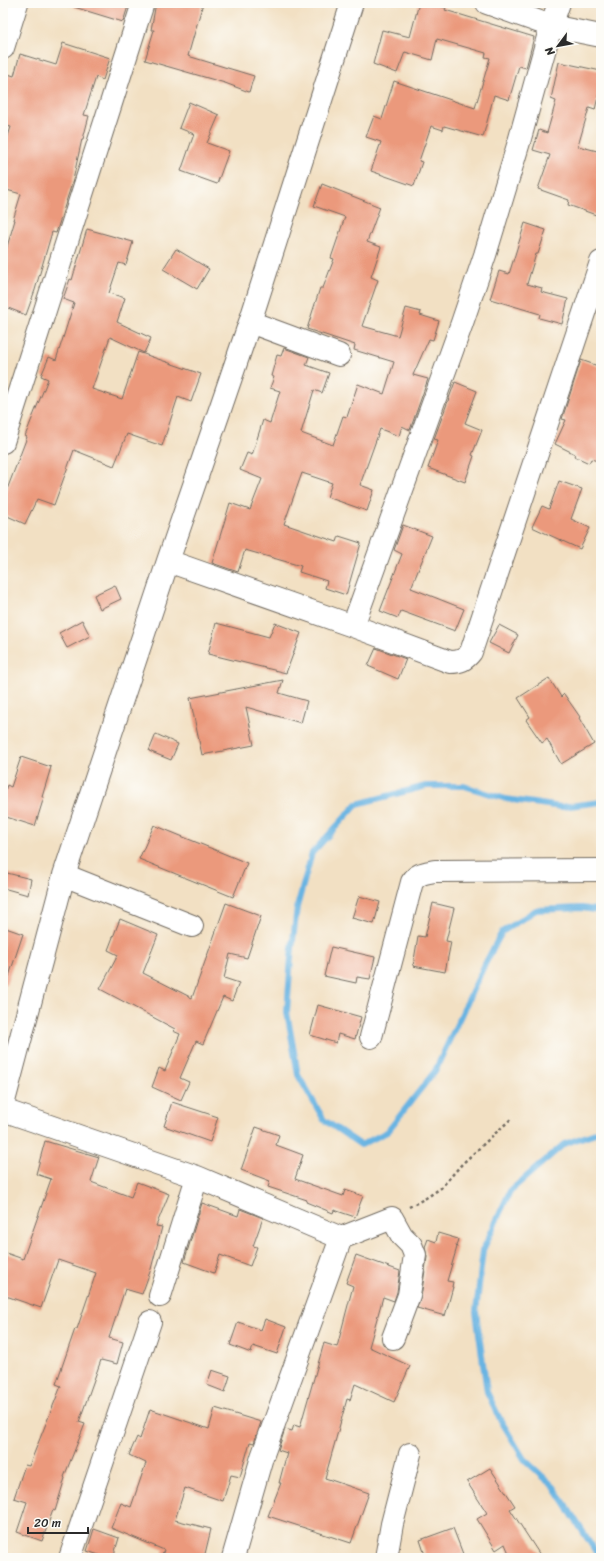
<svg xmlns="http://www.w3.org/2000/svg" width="604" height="1561" font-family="Sriracha,sans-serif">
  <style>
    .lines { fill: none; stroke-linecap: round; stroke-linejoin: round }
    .stream { stroke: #69b4e2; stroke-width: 6 }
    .building { fill: #eb997c }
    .street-casing { stroke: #716a60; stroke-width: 24 }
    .path { stroke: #716a60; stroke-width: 2.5; stroke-dasharray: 3 3; stroke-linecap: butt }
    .street { stroke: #fff; stroke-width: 22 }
  </style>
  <rect width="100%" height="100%" fill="#fdfcf7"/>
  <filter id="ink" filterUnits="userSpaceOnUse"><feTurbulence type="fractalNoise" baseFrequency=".025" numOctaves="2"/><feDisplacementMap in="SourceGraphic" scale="8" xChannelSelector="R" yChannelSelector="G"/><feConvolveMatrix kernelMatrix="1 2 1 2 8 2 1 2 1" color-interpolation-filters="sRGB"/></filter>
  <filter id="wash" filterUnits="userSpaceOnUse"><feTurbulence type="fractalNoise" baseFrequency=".012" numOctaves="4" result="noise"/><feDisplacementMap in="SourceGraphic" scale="16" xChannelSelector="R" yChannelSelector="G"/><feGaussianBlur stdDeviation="0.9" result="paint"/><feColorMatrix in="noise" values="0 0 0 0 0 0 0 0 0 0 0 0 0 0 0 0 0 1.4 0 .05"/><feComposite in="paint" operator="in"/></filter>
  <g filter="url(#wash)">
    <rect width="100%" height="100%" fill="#f2e0c3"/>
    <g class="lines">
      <path class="stream" d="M601,802l-40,5 -55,-8 -42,-13h-38l-69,18 -45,49 -15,54 -6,50 -4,55 11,63 26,45 37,25 26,-13 48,-61 49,-105 18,-34 34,-22 46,-2 19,3
        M600,1558l-46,-71 -30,-28 -24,-40 -13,-27 -11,-80 7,-62 27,-59 54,-47 37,-13"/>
    </g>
    <g id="blocks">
      <path class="building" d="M75,3h54l-6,19 -49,-15z
        M156,3h47l-15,53 66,20 -5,16 -24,-9 -80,-23 9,-30h-3z
        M419,3h10l17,5 -1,2 89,27 -8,31 -7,-2 -10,34 -15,-5 -11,42 -39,-11 -1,4 -12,-4 -12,35 3,1 -8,24 -43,-15 10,-29 -15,-5 8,-21 8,3 12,-38 81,27 15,-50 -5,-1 1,-4 -49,-14 -5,21 -27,-8 -8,21 -24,-9 9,-34 28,7z
        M63,43l47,15 -7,22 -7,-3 -12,38 5,1 -6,23h-1l-9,41 -17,53 -4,-1 -17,58 -9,25 -23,-9v-46l12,-40h-2l8,-26 -18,-5v-38l8,-24 -8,-2v-35l5,-16 6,2 6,-22 36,11z
        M559,62l42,9v12l-6,27 -6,-2 -11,38 23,6v49l-5,14 -28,-10 1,-5 -31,-11 12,-34 -17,-5 6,-20 8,3 9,-32 -5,-2z
        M189,102l30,13 -12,28 22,8 -12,33 -36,-13 13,-37 -15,-6z
        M322,184l58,23 -13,35 14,5 -10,30 7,3 -16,46 36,10 8,-28 15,4 -1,3 19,6 -6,19 -4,-1 -16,36 15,4 -18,51 -8,-4 -3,10 -19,-7 -20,56 14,5 -7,21 -40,-14 5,-14 -30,-10 -18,51 53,18 2,-6 22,7 -15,52 -21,-7 2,-7 -28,-9 2,-6 -56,-16 -7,22 -26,-9 18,-60 20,7 12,-31 -22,-9 7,-17 5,2 11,-35 7,3 10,-32 -10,-3 4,-11 -3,-1 6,-21 4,1 3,-8 25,9 -3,8 23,8 -7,20 -8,-3 -13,43 32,12 10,-29 4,1 11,-33 26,10 10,-32 -40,-12 1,-5 -48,-16 13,-41h3l11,-29 -3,-1 14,-41 -31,-11z
        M525,223l21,7 -8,24h-2l-9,30 15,4 -1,4 27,7 -6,25 -23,-6 1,-4 -50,-15 9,-28 10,3z
        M87,229l46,13 -7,23 -7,-2 -10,30 16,5 -8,24 34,16 -7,15 -34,-16 -18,52 30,10 16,-47 63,22 -10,28 -13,-5 -16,49 -35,-12 -13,32 -40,-16 -20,55 -17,-6 -12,25 -22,-10v-14l24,-63 -2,-1 23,-57 -7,-3 8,-19 7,3 18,-57 -11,-4 7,-20 2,1z
        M176,249l33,20 -12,20 -34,-20z
        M581,360l20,7v95l-10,-3 -2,4 -15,-7 1,-2 -20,-10 11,-24 -4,-1z
        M455,382l22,9 -12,32 17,7 -10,25 2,1 -9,26 -37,-14 10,-28 -4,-1z
        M559,481l23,8 -11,30 19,9 -10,21 -48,-22 10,-21 7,3z
        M403,525l29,11 -21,52 53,21 -9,22 -54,-20 -3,7 -18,-7 22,-57 -8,-4z
        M115,585l6,14 -21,10 -6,-14z
        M82,620l8,16 -23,12 -8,-15z
        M216,623l53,14 6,-14 26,10 -15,40 -78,-19z
        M499,625l19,10 -9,18 -20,-10z
        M376,648l30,11 -8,20 -30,-13z
        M549,678l12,19 3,-3 16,23 -1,1 15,26 -33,20 -14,-25 -5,4 -16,-23 4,-3 -12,-19z
        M283,680l-4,13 28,8 -6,22 -55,-16 8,38 -52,10 -12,-57z
        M156,734l22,10 -7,16 -22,-9z
        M21,757l30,10 -9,30h2l-9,29 -32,-10v-19l4,-12 4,2z
        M154,825l93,38 -14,34 -94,-38z
        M3,872l28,7 -3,16 -25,-7z
        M359,896l21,6 -6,22 -22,-6z
        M226,903l35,13 -14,42 -17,-4 -6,24 15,5 -7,18 -9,-4 -20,47 -7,-3 -16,37 9,4 -8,18 -29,-13 7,-19 6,3 15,-37 -7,-3 2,-2 -75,-40 18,-34 -10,-5 12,-31 38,16 -15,38 49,25z
        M433,903l21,5 -8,33 5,1 -6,30 -32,-6 5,-30 7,1z
        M3,927l20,7 -17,51h-3z
        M331,947l44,10 -5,22 -13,-2 -1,6 -32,-7z
        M318,1005l43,12 -6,22 -17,-5 -2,9 -26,-8z
        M172,1102l46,15 -8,25 -46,-16z
        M256,1127l23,8 -3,10 27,10 -8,24 48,17 2,-6 18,6 -8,21 -21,-7 -1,3 -27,-11 1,-2 -39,-13 2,-6 -29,-11z
        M45,1141l54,16 -8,25 40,15 6,-15 32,12 -13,32 6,1 -11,42 -9,25 -17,-5 -16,49 14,4 -6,22 -16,-4 -22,62 6,2 -21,53 1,1 -10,33 -2,-1 -11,31 -25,-9 10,-30 -13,-4 11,-33 4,1 32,-80 -5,-2 19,-55h2l19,-56 -38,-13 -17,48 -38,-13v-43l20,7 28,-80 -15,-5z
        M202,1203l36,13 2,-7 23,9 -10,28 4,1 -7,19 -30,-11 -6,18 -30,-11z
        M438,1233l20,6 -2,7 1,1 -10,34 6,1 -1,5h1l-8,29 -28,-8 4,-11 6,-40 -2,-10 3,-8 8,3z
        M356,1255l44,16 -3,21 -3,9 -11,-4 -14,50 41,19 -16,36 -39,-18 -5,16 -3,-1 -22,79 44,15 -18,50 -83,-27 13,-33h-2l8,-30 -9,-3 7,-21 7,2 2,-6 6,2 24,-84 13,4 16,-61 -7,-3z
        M265,1319l21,8 -9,27 -24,-8 -2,7 -21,-8 8,-23 23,8z
        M212,1370l18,6 -5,16 -18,-7z
        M215,1408l46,14 -7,21 -4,-1 -10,35 -9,-2 -8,26 -38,-13 -10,32 36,9 -7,29h-43l3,-8 -53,-22 10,-25 10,4 15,-44 -17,-8 8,-18 3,2 10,-30 59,20z
        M490,1468l25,38 -5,3 32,49h-31l-6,-14 -9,6 -19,-31 10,-6 -20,-31z
        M453,1528l10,26 -11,4h-26l-6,-18z
        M94,1529l25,9 -6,20h-5l-21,-7z"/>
    </g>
  </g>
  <g filter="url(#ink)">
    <use href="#blocks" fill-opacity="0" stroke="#716a60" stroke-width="1"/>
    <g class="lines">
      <defs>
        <path id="street" d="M487,3l64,23 50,10
          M3,48l14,-45
          M250,322l89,33
          M3,442l140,-439
          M168,561l185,65 97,36c10,0 15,-2 21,-10l130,-390
          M353,626l109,-303 23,-68 34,-113 32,-116 8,-23
          M64,875l128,51
          M371,1037l41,-155c6,-9 13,-9 23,-11l166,-1
          M3,1105l61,-230 104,-314 82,-239 102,-319
          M3,1110l194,67 144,61 51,-20 10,18 9,9 4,10 -6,40 -16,43
          M160,1296l37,-119
          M70,1558l80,-236
          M233,1558l29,-101 79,-219
          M386,1558l6,-34 18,-70"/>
      </defs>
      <use href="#street" class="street-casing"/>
      <path class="path" d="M409,1207l17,-9 15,-10 21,-24 50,-46"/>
      <use href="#street" class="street"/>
    </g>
  </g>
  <rect width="604" height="1561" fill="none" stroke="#fdfcf7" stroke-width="16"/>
  <g transform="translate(558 46) rotate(238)" stroke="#fdfcf7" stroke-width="3" paint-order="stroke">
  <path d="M0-3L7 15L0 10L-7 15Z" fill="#2b2b2b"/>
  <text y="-6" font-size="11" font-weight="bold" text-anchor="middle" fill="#2b2b2b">N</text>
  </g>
  <path d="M28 1527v6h60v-6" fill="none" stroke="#2b2b2b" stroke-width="2"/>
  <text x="34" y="1527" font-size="12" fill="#2b2b2b" stroke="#fdfcf7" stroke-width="3" paint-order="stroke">20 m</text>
</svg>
